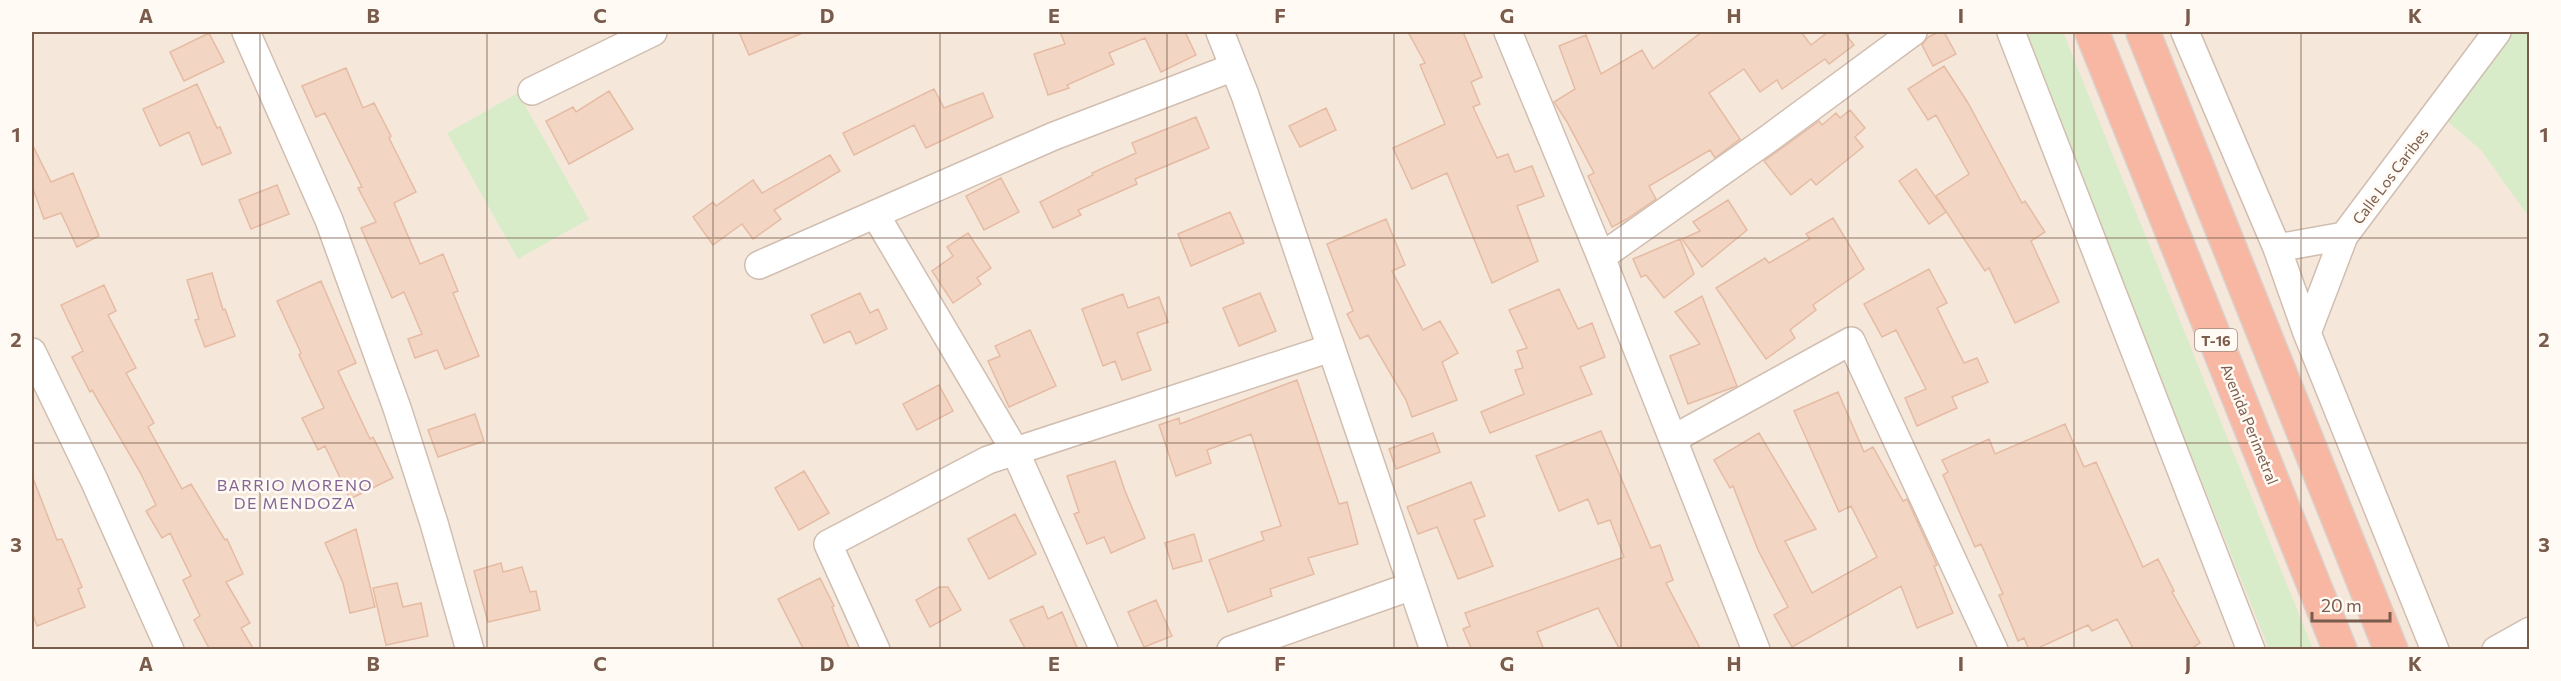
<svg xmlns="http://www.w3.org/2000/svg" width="2561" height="681" font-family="Commissioner,sans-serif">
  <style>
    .residential { fill: #f5e8da }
    .green { fill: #d8ecc9 }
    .building { fill: #f3d5c3; stroke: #e6bba3; stroke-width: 1.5 }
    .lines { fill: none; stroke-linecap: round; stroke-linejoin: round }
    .minor-casing { stroke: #d1beb0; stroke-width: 30 }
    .highway-casing { stroke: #dad1cd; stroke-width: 36 }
    .minor { stroke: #fff; stroke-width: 27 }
    .highway { stroke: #f7b7a3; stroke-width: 33 }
    .grid { fill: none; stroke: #7a5c4d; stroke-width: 1.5; stroke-opacity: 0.55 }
    .labels { text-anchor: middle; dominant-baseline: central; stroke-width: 5; stroke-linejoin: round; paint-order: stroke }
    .shield { fill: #fffaf3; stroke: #a28b7f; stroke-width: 1.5 }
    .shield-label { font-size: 14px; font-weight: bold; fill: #7a5c4d }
    .street-label { font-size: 15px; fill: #7a5c4d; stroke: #fffaf3 }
    .neighbourhood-label { font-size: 16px; letter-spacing: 1.5px; fill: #846695; stroke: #fffaf3 }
    .neatline { fill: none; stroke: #7a5c4d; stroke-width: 2 }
    .grid-label { font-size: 20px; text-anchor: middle; font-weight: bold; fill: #7a5c4d }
  </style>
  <rect width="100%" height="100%" fill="#fdf6ec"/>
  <path class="residential" d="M32,32h2497v617h-2497z"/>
  <path class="green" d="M2022,32h41l250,617h-44z
    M2497,32h32v185l-48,-67 -41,-35z
    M518,93l71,126 -71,40 -71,-126z"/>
  <path class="building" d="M739,32h66l-56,23z
    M1060,32h125l11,23 -35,17 -16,-34 -36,15 5,11 -47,21 2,3 -21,7 -14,-41 31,-10z
    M1408,32h55l19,45 -11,5 9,22 -7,3 24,51 11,-4 7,18 17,-6 12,30 -27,10 21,55 -46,22 -45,-110 -35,16 -19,-41 52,-24 -25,-59 5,-2z
    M1702,32h99l10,13 17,-13h16l10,13 -25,19 -4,-5 -43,30 -5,-9 -17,12 -16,-23 -35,24 31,46 -25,19 -5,-8 -61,36 7,13 -29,20 -15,8 -24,-51 6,-3 -27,-51 -13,-20 21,-13 -16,-43 27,-11 15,39 41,-24 11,19z
    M1939,32h5l12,22 -23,12 -11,-21 6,-8z
    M209,33l15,29 -40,19 -14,-29z
    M1944,66l24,37 54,100 3,-2 20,31 -14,9 28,61 -44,21 -26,-55 -4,3 -49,-75 33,-22 -33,-59 -8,5 -20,-31z
    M346,68l17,40 11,-5 17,33 -2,2 27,54 -22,11 26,61 23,-10 15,37 -5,2 26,63 -34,13 -8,-19 -22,8 -7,-19 14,-5 -18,-42 -12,6 -31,-70 15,-6 -18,-34 4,-1 -37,-74 -9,4 -14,-31z
    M197,84l20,44 3,-1 11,26 -29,12 -13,-33 -29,14 -17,-37z
    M934,89l10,19 39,-15 10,24 -67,31 -12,-23 -60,30 -11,-22z
    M609,91l24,38 -64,35 -23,-43 27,-14 3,5z
    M1326,108l10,22 -36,17 -11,-21z
    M1850,110l15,18 -10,9 8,10 -47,38 -5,-6 -20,16 -27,-34 55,-40 3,4 14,-12 4,5z
    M1196,117l13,31 -74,31 2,5 -59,26 3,5 -28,13 -13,-26 53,-27 -1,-2 44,-20 -4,-10z
    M32,144l19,38 22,-9 26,63 -22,11 -16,-34 -17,6 -12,-33z
    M830,155l10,16 -66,39 7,9 -28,20 -11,-15 -29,21 -20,-28 20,-15 3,4 37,-26 9,13z
    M1916,169l30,43 -17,12 -30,-43z
    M1001,178l18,34 -35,18 -18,-34z
    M277,185l12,29 -38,15 -12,-29z
    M1728,200l19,30 -45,37 -20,-28 18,-8 -7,-9z
    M1230,212l14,31 -53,23 -13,-32z
    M1833,218l31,51 -51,36 3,5 -26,20 5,8 -29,21 -50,-71 49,-30 4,5 41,-24 -4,-5z
    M1386,219l19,46 -13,6 31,59 17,-9 18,32 -16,9 15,38 -45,17 -6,-17 -38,-65 -8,4 -13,-25 6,-3 -26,-67z
    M968,233l23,35 -14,10 4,6 -28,19 -21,-32 21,-15 -6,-9z
    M1680,239l14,35 -30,24 -18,-23 -5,2 -8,-18z
    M1929,269l18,34 -10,5 27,55 13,-5 11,24 -36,15 5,11 -40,18 -12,-28 21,-9 -30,-59 -14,7 -18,-33z
    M212,273l11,37 2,-1 10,27 -30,11 -10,-27 4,-1 -12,-39z
    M321,281l35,82 -18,8 32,68 3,-2 20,41 -43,21 -25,-53 -7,4 -16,-32 22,-10 -25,-53 2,-2 -24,-52z
    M104,285l12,26 -8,4 28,53 -10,5 28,50 -6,4 34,62 9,-5 34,56 2,-1 16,35 -17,8 24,41 -9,5 13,22h-44l-16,-30 6,-4 -17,-36 8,-4 -21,-43 -8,5 -16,-27 10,-6 -16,-33 -48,-82 -2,2 -18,-35 11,-6 -22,-46z
    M1559,289l19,40 14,-6 13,34 -25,10 12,27 -102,39 -9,-21 43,-18 -9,-24 8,-2 -6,-17 10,-3 -18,-38z
    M860,293l10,20 8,-4 9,20 -31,15 -6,-13 -26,12 -13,-28z
    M1260,293l16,38 -37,15 -16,-38z
    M1123,294l5,14 31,-11 9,25 -31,11 14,37 -29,10 -7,-19 -12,5 -21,-57z
    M1702,296l35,90 -49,18 -18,-48 30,-12 -25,-32z
    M1030,330l26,56 -47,21 -21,-46 12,-5 -5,-10z
    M1297,380l42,124 8,-2 11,42 -50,14 6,16 -44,15 2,7 -44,16 -19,-52 55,-20 -3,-8 20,-6 -30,-92 -44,16 4,13 -35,13 -17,-51 20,-7 1,6z
    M939,385l14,26 -36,19 -14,-26z
    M1838,392l26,60 9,-5 30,54 4,-2 30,66 -3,1 19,47 -36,15 -16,-42 -109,61 -18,-32 14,-8 -30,-57 -25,-64 -3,2 -16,-28 45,-27 57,96 -31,12 27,52 65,-36 -26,-51 -12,6 -45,-101z
    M475,414l9,27 -46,16 -10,-27z
    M2065,424l19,43 12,-5 47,105 15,-8 16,32 -2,1 28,51 -11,7h-55l-17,-31 -25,12 -4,-6 -54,25h-5l-5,-12 -6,3 -19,-46 4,-1 -22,-50 -6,3 -32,-72 5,-3 -6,-12 47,-21 6,15z
    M1601,431l50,117 9,-3 13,35 -7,3 35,67h-81l-22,-42 -61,24 7,18h-72l-9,-21 7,-3 -5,-13 159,-56 -14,-37 -12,4 -10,-25 -29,12 -23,-55z
    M1433,433l7,19 -44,17 -7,-20z
    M1115,461l10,30 20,47 -34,15 -7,-16 -17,7 -13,-30 5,-2 -12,-36z
    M804,471l25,42 -30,17 -24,-42z
    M33,478l24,62 5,-1 20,48 -4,2 7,18 -48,19 -5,-14z
    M1471,482l14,34 -11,4 19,46 -35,13 -21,-52 -19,7 -11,-27z
    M1015,514l21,40 -47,25 -21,-40z
    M356,529l19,78 -25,6 -7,-30 -18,-40z
    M1194,534l8,27 -29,8 -8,-26z
    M501,563l2,9 19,-5 8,25 6,-1 4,19 -52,12 -14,-51z
    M820,578l14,28 -2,1 18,43h-46l-26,-51z
    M397,583l6,24 18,-4 7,33 -42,9 -13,-57z
    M939,587h9l13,23 -31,17 -14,-27z
    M1156,600l16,36 -28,11 -16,-35z
    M1043,606l5,13 14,-7 16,38h-52l-16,-30z"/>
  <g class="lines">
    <defs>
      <path id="minor" d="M246,32l83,188 68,188 37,115 36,127
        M1220,32l25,63 189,555
        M1508,32l93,225 155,393
        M2011,32l240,618
        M2185,32l92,216 30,85 128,317
        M532,91l121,-59
        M875,214l140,237 89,199
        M2277,248l67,-12
        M1601,257l167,-118 145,-107
        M759,265l295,-129 180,-69
        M2307,333l37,-97 153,-204
        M32,352l62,128 76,170
        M1673,439l178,-98 143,309
        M876,650l-48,-106 160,-84 343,-112
        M1231,650l181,-64
        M2496,650l34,-19"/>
      <path id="highway" d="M2092,32l248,618
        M2143,32l248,618"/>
    </defs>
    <use href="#minor" class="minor-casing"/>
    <use href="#highway" class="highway-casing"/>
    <use href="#minor" class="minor"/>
    <use href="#highway" class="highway"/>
  </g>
  <path class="grid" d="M260,32v618M487,32v618M713,32v618M940,32v618M1167,32v618M1394,32v618M1621,32v618M1848,32v618M2074,32v618M2301,32v618M32,238h2498M32,443h2498"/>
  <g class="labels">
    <rect class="shield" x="2195" y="329" width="42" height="22" rx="4.5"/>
    <g class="shield-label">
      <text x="2216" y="340">T-16</text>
    </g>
    <g class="street-label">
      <text transform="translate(2390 176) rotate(-53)">Calle Los Caribes</text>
      <text transform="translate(2250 424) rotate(68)">Avenida Perimetral</text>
    </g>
    <g class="neighbourhood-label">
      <text x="295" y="484">BARRIO MORENO<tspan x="295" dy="18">DE MENDOZA</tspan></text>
    </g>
  </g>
  <rect width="2561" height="681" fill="none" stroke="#fffaf3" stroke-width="66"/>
  <path d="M2312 612v9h78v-9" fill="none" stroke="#7a5c4d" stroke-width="3"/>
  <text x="2321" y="612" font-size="18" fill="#7a5c4d" stroke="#fffaf3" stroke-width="4.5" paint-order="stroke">20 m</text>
  <rect x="33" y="33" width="2495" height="615" class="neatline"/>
  <g class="grid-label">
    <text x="146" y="23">A</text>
    <text x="373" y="23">B</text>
    <text x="600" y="23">C</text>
    <text x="827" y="23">D</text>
    <text x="1054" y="23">E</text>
    <text x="1280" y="23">F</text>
    <text x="1507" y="23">G</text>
    <text x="1734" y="23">H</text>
    <text x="1961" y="23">I</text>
    <text x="2188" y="23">J</text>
    <text x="2415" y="23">K</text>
    <text x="16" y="142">1</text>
    <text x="2544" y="142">1</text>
    <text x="16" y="347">2</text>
    <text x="2544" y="347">2</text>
    <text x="16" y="552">3</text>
    <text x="2544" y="552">3</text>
    <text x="146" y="671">A</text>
    <text x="373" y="671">B</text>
    <text x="600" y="671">C</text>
    <text x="827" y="671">D</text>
    <text x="1054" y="671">E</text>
    <text x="1280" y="671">F</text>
    <text x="1507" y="671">G</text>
    <text x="1734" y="671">H</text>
    <text x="1961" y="671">I</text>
    <text x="2188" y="671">J</text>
    <text x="2415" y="671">K</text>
  </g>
</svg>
